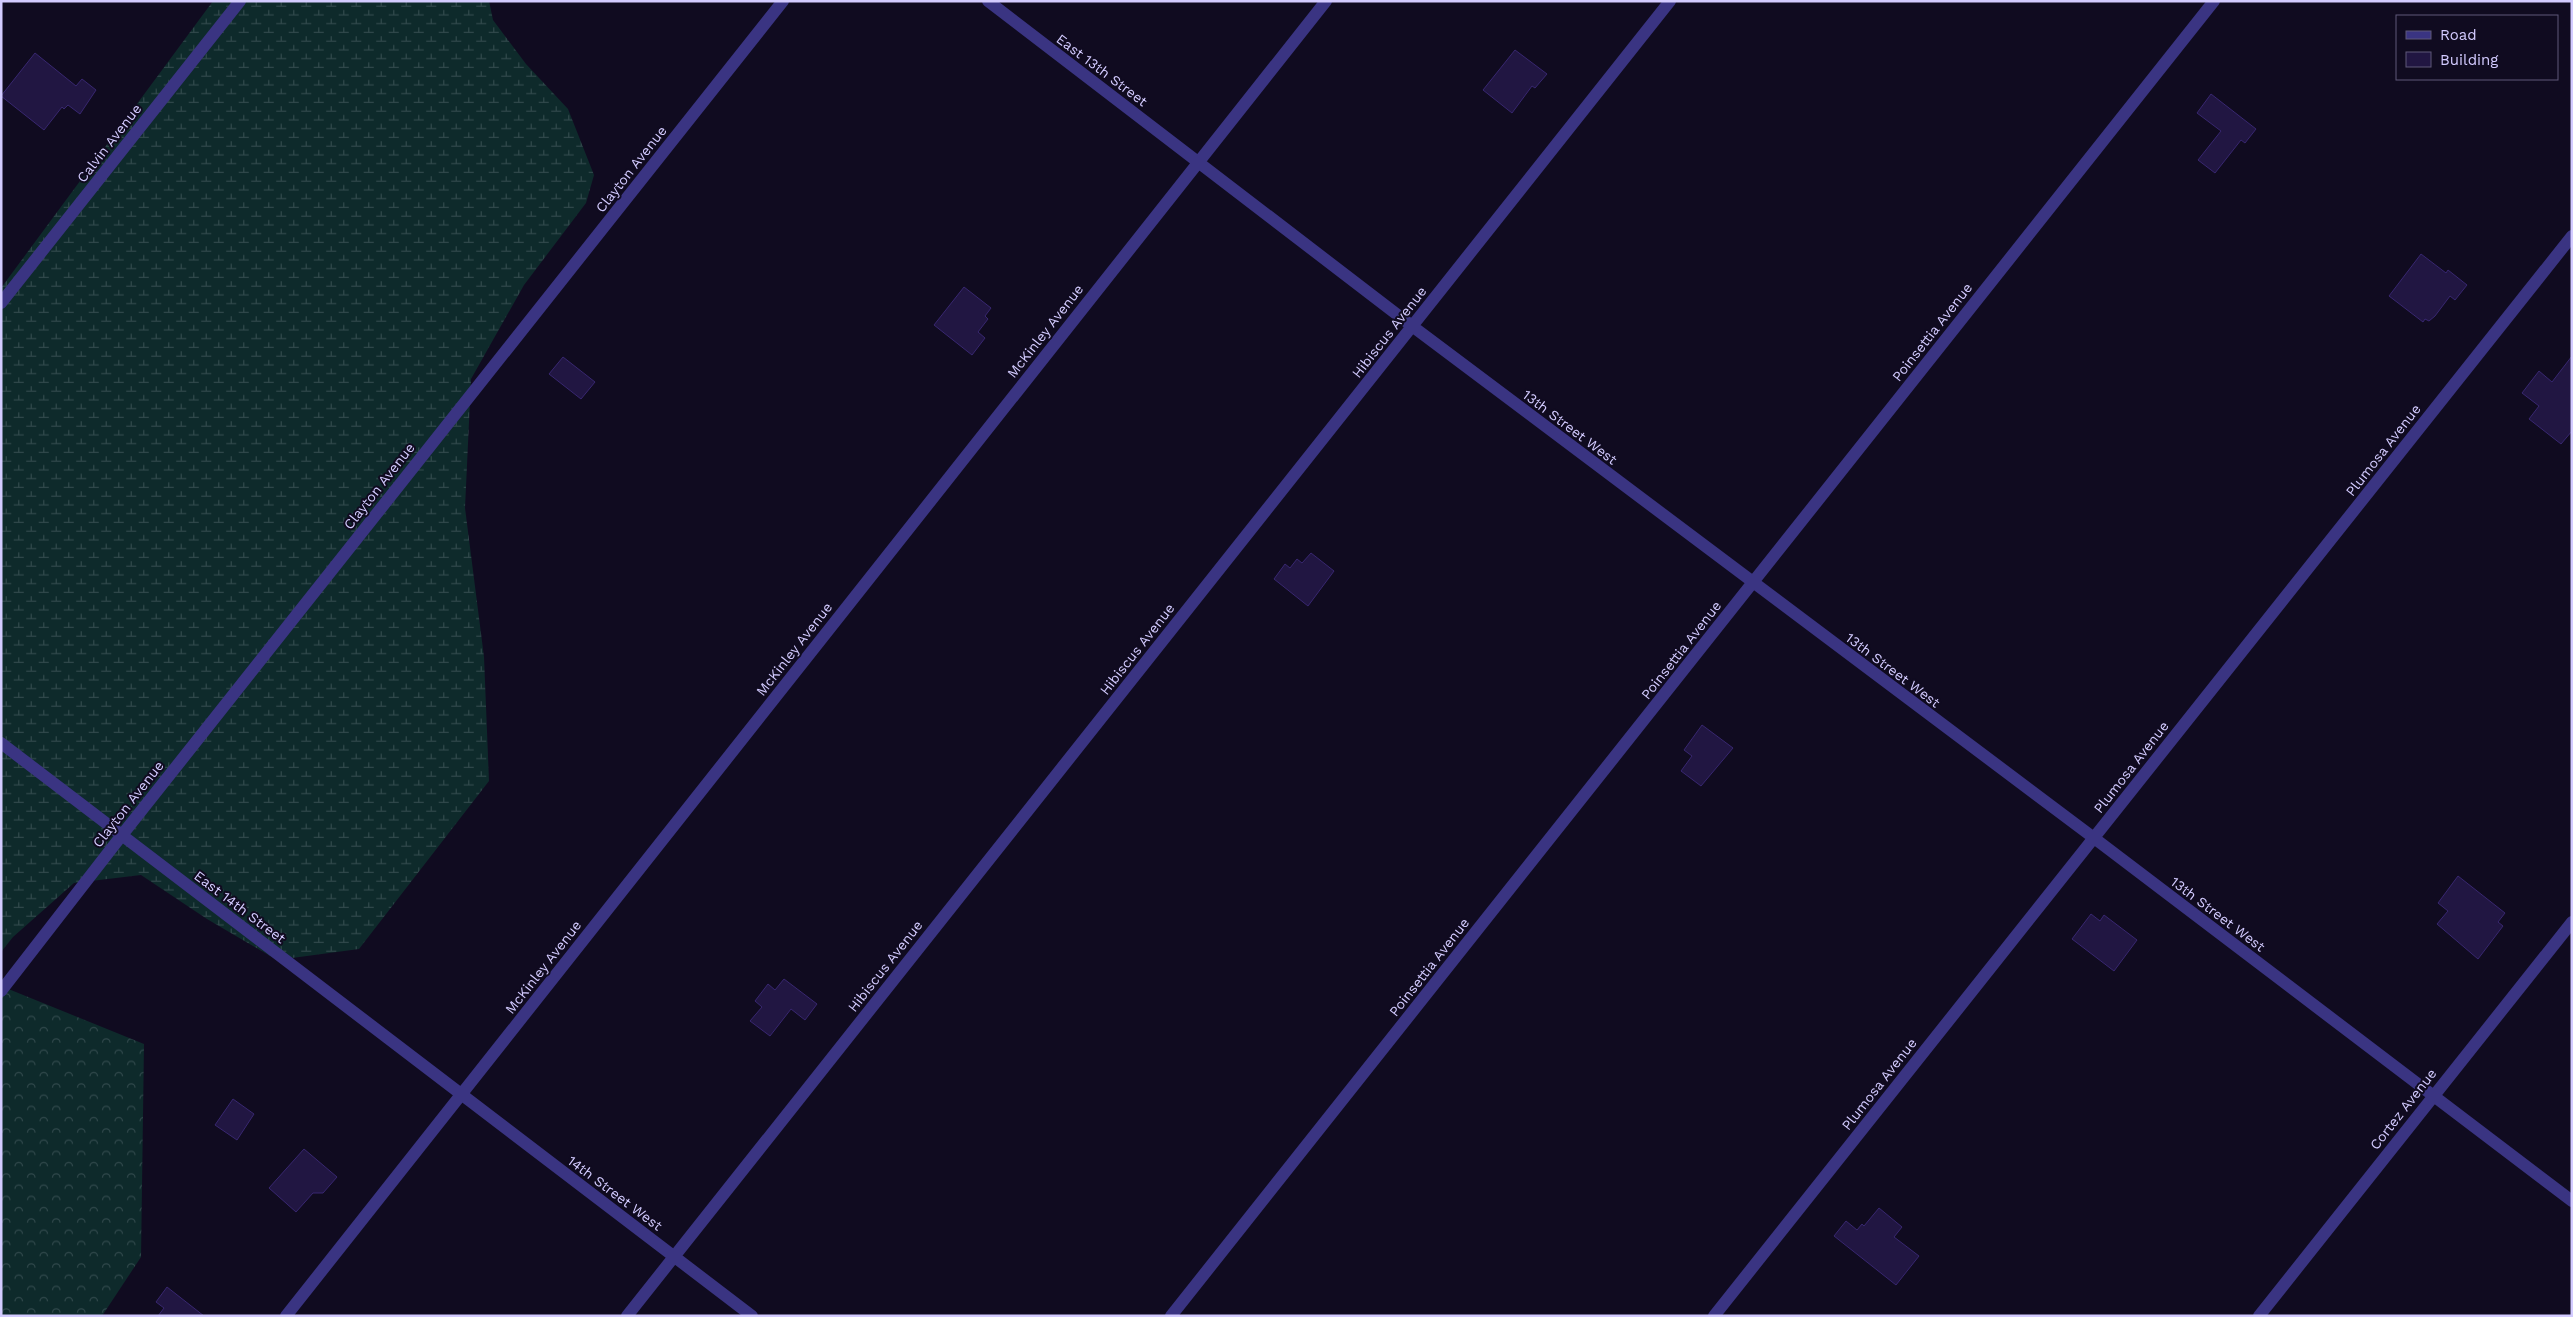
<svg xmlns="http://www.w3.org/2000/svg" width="2573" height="1317" font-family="'Work Sans',sans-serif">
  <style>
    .forest { fill: url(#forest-crowns) }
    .wetland { fill: url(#wetland-marsh) }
    .building { fill: #211642; stroke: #382770 }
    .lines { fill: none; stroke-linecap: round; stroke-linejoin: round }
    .minor { stroke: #3a3482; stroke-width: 12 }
    .labels { text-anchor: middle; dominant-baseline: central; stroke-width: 4; stroke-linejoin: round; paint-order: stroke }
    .street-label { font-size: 14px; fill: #d3cbff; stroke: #100b20 }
  </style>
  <defs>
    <pattern id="forest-crowns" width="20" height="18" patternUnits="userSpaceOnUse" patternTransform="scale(1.25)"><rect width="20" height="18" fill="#0e2a2b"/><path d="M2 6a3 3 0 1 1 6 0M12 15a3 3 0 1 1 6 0" fill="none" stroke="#30484b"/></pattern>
    <pattern id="wetland-marsh" width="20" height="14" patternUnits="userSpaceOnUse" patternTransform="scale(1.25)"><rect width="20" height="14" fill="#0e2a2b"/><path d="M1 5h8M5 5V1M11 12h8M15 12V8" fill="none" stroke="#30484b"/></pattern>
  </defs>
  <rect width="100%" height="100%" fill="#100b20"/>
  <path class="forest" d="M1,986l143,58 -3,213 -39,59h-101z"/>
  <path class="wetland" d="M213,1h276l4,19 33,44 42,45 26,66 -8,28 -62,82 -53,94 -6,129 19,149 5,124 -130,168 -82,11 -70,-41 -66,-44 -67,8 -61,54 -12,15v-664z"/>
  <path class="building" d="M1515,50l32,24 -12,14 -3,-2 -20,27 -29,-23z
    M35,53l41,33 6,-7 14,11 -16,24 -12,-9 -4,4 -2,-2 -18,23 -43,-34z
    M2211,94l45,35 -11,14 -4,-3 -26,33 -17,-13 23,-29 -24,-18z
    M2421,254l25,19 2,-3 19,15 -12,15 -5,-4 -15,20 -6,5 -4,-2 -2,3 -34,-26z
    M964,287l27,21 -6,8 3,3 -10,13 7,6 -13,17 -38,-30z
    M2572,356v75l-11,13 -32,-25 10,-13 -17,-13 17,-22 13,11z
    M563,357l32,25 -14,17 -32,-25z
    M1311,553l23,18 -26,35 -34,-27 11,-15 5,4 7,-9 5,4z
    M1702,725l31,23 -32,38 -20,-15 11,-15 -8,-6z
    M2458,876l47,37 -7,9 5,4 -25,33 -41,-35 11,-13 -10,-8z
    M2091,914l9,7 4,-6 33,25 -23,31 -42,-32z
    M784,979l33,25 -12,16 -14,-11 -21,27 -20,-15 12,-14 -7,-6 13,-17 7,6z
    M233,1099l21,15 -17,26 -22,-15z
    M304,1149l33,28 -14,16h-10l-17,19 -27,-24z
    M1879,1208l23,19 -8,10 25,19 -23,29 -62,-49 12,-15 11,9 5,-6 2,2z
    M167,1287l37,29h-46l6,-8 -8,-6z"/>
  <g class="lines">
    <path class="minor" d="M988,1l424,325 682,512 478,363
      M1,303l239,-302
      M1,743l751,573
      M1,991l121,-156 661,-834
      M286,1316l1040,-1315
      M627,1316l1043,-1315
      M1171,1316l1043,-1315
      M1714,1316l858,-1080
      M2259,1316l313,-394"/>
  </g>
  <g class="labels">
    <g class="street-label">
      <text transform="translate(1102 70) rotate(37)">East 13th Street</text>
      <text transform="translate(109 143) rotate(-52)">Calvin Avenue</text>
      <text transform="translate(631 169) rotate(-52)">Clayton Avenue</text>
      <text transform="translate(1045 331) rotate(-52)">McKinley Avenue</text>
      <text transform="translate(1389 332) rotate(-52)">Hibiscus Avenue</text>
      <text transform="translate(1932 332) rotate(-52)">Poinsettia Avenue</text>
      <text transform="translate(1570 427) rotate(37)">13th Street West</text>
      <text transform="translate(2383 450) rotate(-52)">Plumosa Avenue</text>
      <text transform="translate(379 486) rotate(-52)">Clayton Avenue</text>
      <text transform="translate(794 649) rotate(-52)">McKinley Avenue</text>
      <text transform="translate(1137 649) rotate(-52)">Hibiscus Avenue</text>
      <text transform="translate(1681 650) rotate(-52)">Poinsettia Avenue</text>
      <text transform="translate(1893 670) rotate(37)">13th Street West</text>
      <text transform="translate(2131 767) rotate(-52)">Plumosa Avenue</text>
      <text transform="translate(128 804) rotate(-52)">Clayton Avenue</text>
      <text transform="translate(240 907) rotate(37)">East 14th Street</text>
      <text transform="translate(2218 914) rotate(37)">13th Street West</text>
      <text transform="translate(885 966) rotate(-52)">Hibiscus Avenue</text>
      <text transform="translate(543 967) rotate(-52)">McKinley Avenue</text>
      <text transform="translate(1429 967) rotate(-52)">Poinsettia Avenue</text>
      <text transform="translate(1879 1084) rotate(-52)">Plumosa Avenue</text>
      <text transform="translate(2403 1109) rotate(-52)">Cortez Avenue</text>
      <text transform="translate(615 1193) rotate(37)">14th Street West</text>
    </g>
  </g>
  <rect width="2573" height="1317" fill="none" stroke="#d3cbff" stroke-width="5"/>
  <rect x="2396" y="15" width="162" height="65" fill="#100b20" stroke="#5e5879"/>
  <rect x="2406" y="31" width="25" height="8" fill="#3a3482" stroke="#5e5879"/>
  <text x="2440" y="40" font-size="15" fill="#d3cbff">Road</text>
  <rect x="2406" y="52" width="25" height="15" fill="#211642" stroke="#5e5879"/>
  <text x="2440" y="65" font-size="15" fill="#d3cbff">Building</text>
</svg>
